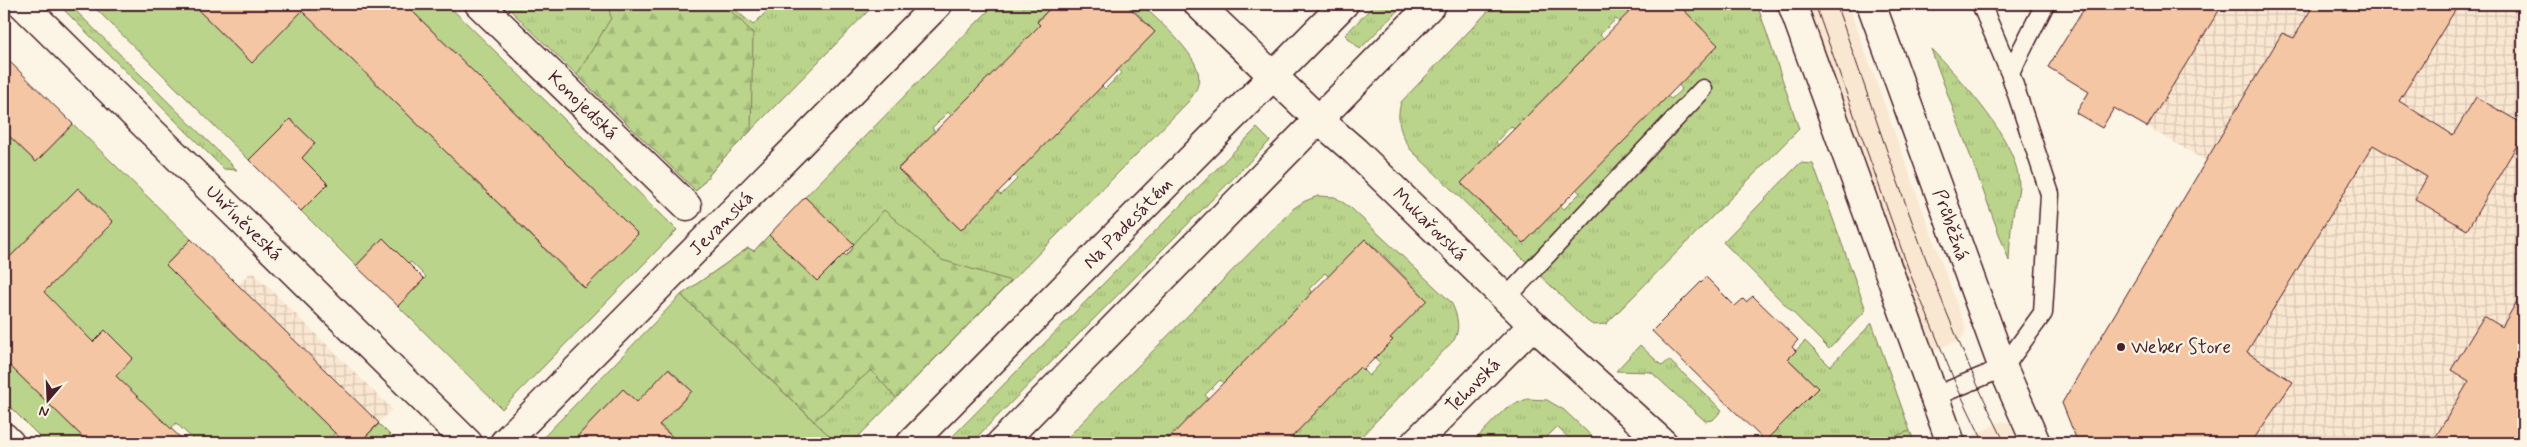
<svg xmlns="http://www.w3.org/2000/svg" width="2527" height="447" font-family="Mynerve,sans-serif">
  <style>
    .built { fill: #fae7d1 }
    .industrial { fill: url(#industrial-grid) }
    .grass { fill: url(#grass-tufts); stroke: #827a5b }
    .forest { fill: url(#forest-firs); stroke: #827a5b }
    .green { fill: #bad48b; stroke: #827a5b; fill-rule: evenodd }
    .building { fill: #f4c6a3; stroke: #4a1f2b }
    .lines { fill: none; stroke-linecap: round; stroke-linejoin: round }
    .service-casing { stroke: #4a1f2b; stroke-width: 21 }
    .minor-casing { stroke: #4a1f2b; stroke-width: 31 }
    .secondary-casing { stroke: #4a1f2b; stroke-width: 31 }
    .service { stroke: #fcf5e5; stroke-width: 18 }
    .minor { stroke: #fcf5e5; stroke-width: 28 }
    .secondary { stroke: #fcf5e5; stroke-width: 28 }
    .tram { stroke: #4a1f2b; stroke-width: 1 }
    .poi-dot { fill: #4a1f2b; stroke: #fcf5e5; stroke-width: 2 }
    .labels { text-anchor: middle; dominant-baseline: central; stroke-width: 4.5; stroke-linejoin: round; paint-order: stroke }
    .street-label { font-size: 19px; fill: #4a1f2b; stroke: #fcf5e5 }
    .poi-label { font-size: 19px; fill: #4a1f2b; stroke: #fcf5e5; text-anchor: start }
  </style>
  <defs>
    <pattern id="industrial-grid" width="8" height="8" patternUnits="userSpaceOnUse" patternTransform="scale(1.25)"><rect width="8" height="8" fill="#fae7d1"/><path d="M0 4h8M4 0v8" fill="none" stroke="#d8c6b4"/></pattern>
    <pattern id="grass-tufts" width="24" height="20" patternUnits="userSpaceOnUse" patternTransform="scale(1.25)"><rect width="24" height="20" fill="#bad48b"/><path d="M3 7l-1-3M5 7V3M7 7l1-3M15 17l-1-3M17 17v-4M19 17l1-3" fill="none" stroke="#a1b678"/></pattern>
    <pattern id="forest-firs" width="22" height="20" patternUnits="userSpaceOnUse" patternTransform="scale(1.25)"><rect width="22" height="20" fill="#bad48b"/><path d="M5 1l3.5 6h-7zM16 11l3.5 6h-7z" fill="#a1b678"/></pattern>
  </defs>
  <rect width="100%" height="100%" fill="#fcf5e5"/>
  <filter id="ink" filterUnits="userSpaceOnUse"><feTurbulence type="fractalNoise" baseFrequency=".02" numOctaves="2"/><feDisplacementMap in="SourceGraphic" scale="10" xChannelSelector="R" yChannelSelector="G"/><feConvolveMatrix kernelMatrix="1 2 1 2 8 2 1 2 1" color-interpolation-filters="sRGB"/></filter>
  <g filter="url(#ink)">
    <path class="built" d="M1801,4h47l118,325 -4,10 -25,10h-6z
      M2002,421l7,2 10,20h-48l3,-8z"/>
    <path class="industrial" d="M2087,4h436v439h-445l-16,-40 144,-242 -91,-53 -13,20 -26,-15 12,-21 -40,-25z
      M252,271l140,138 -33,34h-28l-3,-3 7,-7 -118,-117 10,-10 -4,-5z"/>
    <path class="grass" d="M58,4h11l168,166 -13,-1z
      M504,4h225l24,21 21,-21h101l-156,159 -23,28z
      M995,4h67l-5,5 -4,-4 -16,16 3,5 -88,90 -4,-4 -16,16 4,4 -38,36 63,62 36,-38 4,3 16,-16 -4,-4 88,-90 4,4 16,-16 -4,-5 38,-36 -27,-28h13c16,16 65,55 57,80 -1,6 -6,12 -9,17l-337,342h-16l-155,-148 67,-47 6,3 15,-16 48,46 27,-27 2,2 7,-9 -48,-50z
      M1375,4h29l-44,45 -15,-14z
      M1495,4h142l-17,19 -4,-4 -16,16 4,4 -89,91 -4,-4 -15,16 3,4 -21,54 46,43 36,-38 4,4 16,-16 -4,-4 91,-93 4,3 11,-10 -4,-5 24,-56 -24,-24h79l42,125 -193,195 -13,1 -6,-4 -177,-172c-10,-17 -14,-28 -9,-47z
      M1931,49c30,31 88,92 88,136 0,10 -5,21 -6,30 -3,15 -3,31 -4,46z
      M1257,128l13,13 -299,302h-25z
      M1800,163l13,1 53,146 -37,39 -106,-107z
      M1318,196l17,1 16,11 100,94c6,12 10,26 3,38l-99,103h-70l75,-76 9,9 11,-12 -9,-9 6,1 16,-16 -4,-3 38,-37 -45,-46 -17,-15 -36,38 -4,-4 -16,16 4,4 -89,90 -4,-3 -15,15 4,4 -37,37 7,7h-117l232,-235 11,-7z
      M1872,323l38,108 -34,12h-113l55,-55 -30,-29 17,-18 25,25z
      M1640,345l22,21 7,-6 53,50 -9,10 -8,1 -54,-49 -35,-1z
      M1527,399l20,1 17,10 35,33h-25l-17,-16 -16,16h-69l34,-35z"/>
    <path class="forest" d="M608,4h116l29,29 -2,98 -32,32 -23,28 -119,-116 34,-57z
      M884,210l58,50 69,21 -115,117 -25,-28 -57,51 -133,-126 67,-47 6,3 15,-16 48,46 27,-27 2,2 7,-8 -1,-2z"/>
    <path class="green" d="M91,4h116l-7,8 52,51 18,-53 6,-6h20l288,284 54,-54 -233,-230h42l230,226 -175,179 -104,-103 28,-29 -15,-15 -3,2 -25,-26 -27,28 -55,-55 27,-27 -26,-26 13,-15 -25,-24 -41,41z
      M73,124l118,115 -25,26 61,41 -10,10 118,117 -7,7 3,3h-120l-7,-4 -7,4 -21,-20 -19,20h-63l44,-45 -50,-50 -44,-56 69,-70 -35,-34 -74,75v-132l32,31z
      M681,295l156,148h-158l-56,-54 -48,50 3,4h-40zM669,369l23,22 -17,18 -23,-23z
      M4,360l85,83h-43l-42,-42z
      M379,424l19,19h-39z
      M1910,431l5,12h-39z"/>
    <path class="building" d="M192,4h213l233,230 -53,54 -283,-277 -50,52z
      M1054,4h72l29,28 -194,198 -63,-61 142,-144 -3,-3z
      M1637,4h41l40,41 -194,198 -63,-60z
      M2087,4h136l-76,123 -33,-19 -12,20 -26,-15 13,-21 -41,-25z
      M2314,4h145l-60,97 54,34 23,-38 47,27v11l-56,95 -52,-31 12,-22 -54,-32 -126,207 46,30 -42,61h-173l-16,-40 220,-370 12,5z
      M4,56l69,68 -37,38 -32,-31z
      M290,119l25,24 -13,15 26,26 -27,27 -52,-51z
      M78,188l35,34 -69,70 49,50 12,-12 28,28 -17,18 70,67h-97l-85,-83v-97z
      M805,197l49,47 -37,37 -48,-46z
      M383,238l41,41 -26,27 -42,-40z
      M191,239l188,184 -20,20h-14l-179,-178z
      M1365,239l62,61 -37,38 3,2 -30,30 -3,-3 -74,76h-122z
      M1706,277l29,29 8,-7 3,3 7,-6 45,44 -6,7 4,4 -8,8 30,29 -53,53 -113,-110z
      M2523,291v152h-91l37,-62 -18,-11 33,-54 18,11z
      M668,369l24,22 -33,34 20,18h-108l52,-54 14,13z"/>
    <g class="lines">
      <defs>
        <path id="service" d="M2010,73l35,-69
          M1506,298l197,-209
          M1933,397l70,-29 40,-55 7,-119 -40,-121 -29,-69"/>
        <g id="minor">
          <path id="s1" d="M22,4l446,439"/>
          <path id="s2" d="M479,4l208,202"/>
          <path id="s3" d="M1198,4l120,115 37,32 178,174 130,118"/>
          <path d="M4,437l6,6"/>
          <path id="s4" d="M504,443l434,-439"/>
          <path id="s5" d="M1415,443l118,-118"/>
        </g>
        <g id="secondary">
          <path d="M1792,4l159,439"/>
          <path id="s6" d="M1871,4l132,364 33,75"/>
          <path id="s7" d="M911,443l433,-439"/>
          <path d="M1001,443l431,-439"/>
        </g>
      </defs>
      <use href="#service" class="service-casing"/>
      <use href="#minor" class="minor-casing"/>
      <use href="#secondary" class="secondary-casing"/>
      <use href="#service" class="service"/>
      <use href="#minor" class="minor"/>
      <use href="#secondary" class="secondary"/>
      <path class="tram" d="M1815,4l96,272 46,111 27,56
        M1836,4c52,147 99,299 169,439"/>
    </g>
  </g>
  <circle class="poi-dot" cx="2121" cy="347" r="5"/>
  <g class="labels">
    <g class="street-label">
      <text stroke="none"><textPath href="#s2" startOffset="145">Konojedská</textPath></text>
      <text stroke="none"><textPath href="#s1" startOffset="312">Uhříněveská</textPath></text>
      <text stroke="none"><textPath href="#s4" startOffset="309">Jevanská</textPath></text>
      <text stroke="none"><textPath href="#s7" startOffset="309">Na Padesátém</textPath></text>
      <text stroke="none"><textPath href="#s3" startOffset="320">Mukařovská</textPath></text>
      <text stroke="none"><textPath href="#s6" startOffset="235">Průběžná</textPath></text>
      <text stroke="none"><textPath href="#s5" startOffset="82">Tehovská</textPath></text>
    </g>
    <g class="poi-label">
      <text x="2131" y="347">Weber Store</text>
    </g>
  </g>
  <rect width="2527" height="447" fill="none" stroke="#fcf5e5" stroke-width="20"/>
  <rect x="10" y="10" width="2507" height="427" fill="none" stroke="#4a1f2b" stroke-width="2" filter="url(#ink)"/>
  <g transform="translate(48 400) rotate(199)" stroke="#fcf5e5" stroke-width="4" paint-order="stroke">
  <path d="M0-4L9 19L0 12L-9 19Z" fill="#4a1f2b"/>
  <text y="-8" font-size="14" font-weight="bold" text-anchor="middle" fill="#4a1f2b">N</text>
  </g>
</svg>
